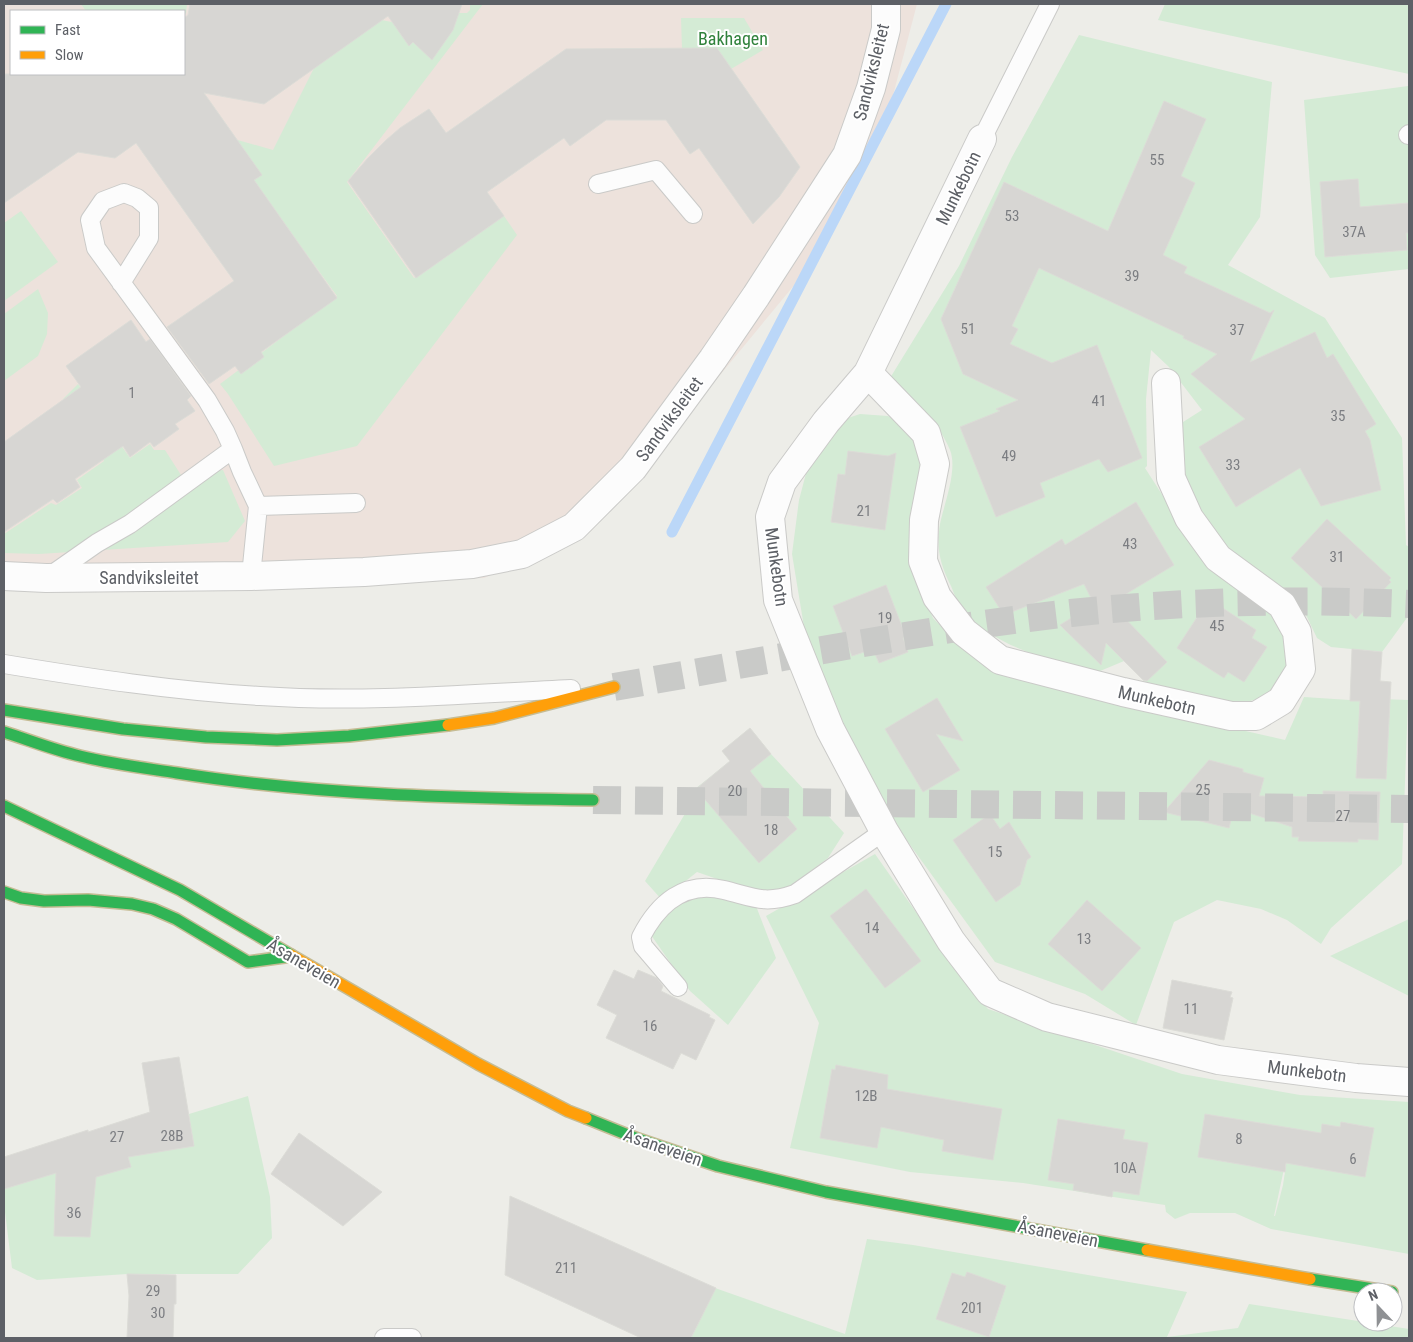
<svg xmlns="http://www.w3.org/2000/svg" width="1413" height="1342" font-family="'Roboto Condensed',sans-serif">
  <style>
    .medical { fill: #ede2dc; fill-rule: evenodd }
    .green { fill: #d4ebd5; fill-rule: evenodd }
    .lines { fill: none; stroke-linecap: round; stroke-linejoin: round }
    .stream { stroke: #bbd7f8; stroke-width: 11 }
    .building { fill: #d7d6d3; stroke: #dcdcd7 }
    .highway-tunnel { stroke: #c9cac8; stroke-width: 28; stroke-dasharray: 28 14; stroke-linecap: butt }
    .lane-casing { stroke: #cacac8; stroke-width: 20 }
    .street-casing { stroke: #cacac8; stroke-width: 30 }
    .fast-casing { stroke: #c5bc94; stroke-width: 14 }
    .slow-casing { stroke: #c5bc94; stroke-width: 14 }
    .lane { stroke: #fcfcfc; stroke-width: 18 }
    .street { stroke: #fcfcfc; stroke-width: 28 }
    .fast { stroke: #30b455; stroke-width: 11 }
    .slow { stroke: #ff9f0a; stroke-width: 11 }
    .labels { text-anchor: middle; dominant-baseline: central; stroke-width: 4; stroke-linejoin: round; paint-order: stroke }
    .number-label { font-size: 15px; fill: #7c7e82 }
    .park-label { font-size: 18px; fill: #30823c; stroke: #fff }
    .street-label { font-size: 18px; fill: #5d6066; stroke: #fff }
  </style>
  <rect width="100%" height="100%" fill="#edede8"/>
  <path class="medical" d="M4,4h913l-26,99 -76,157 -224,271 -107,47 -453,11 -27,-4zM11,11h173v63h-173z"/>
  <path class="green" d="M81,4h106l-1,9 -2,2v-4h-98z
    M470,4h13l-136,178 67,96 90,-62 13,19 -160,211 -83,20 -46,-72 -8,-10 117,-88 -117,-161 53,15 41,-82 52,-51 31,6v5l12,18 14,-15 33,-18h11l3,-3z
    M1165,4h244v70l-251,-54z
    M681,18h63l19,32 -32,19 -49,-20z
    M1079,35l193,47 -12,135 -32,48 97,53 77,120 4,107 3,2v68l-27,37 -51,-5 -14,-9 -10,-21 -17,-25 -58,-37 -39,-56 -21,-70 30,-19 -33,-43 -18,-17 -5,49 1,67 -2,2 63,98 72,47 12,31 -7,31 -8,13 -14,9 -19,6h-22l-76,-20 -22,-22 -31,13c-45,-16 -98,-26 -130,-64 -6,-7 -9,-17 -12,-24 -11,-22 -15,-38 -11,-62 4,-20 18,-54 10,-74 -12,-30 -37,-50 -60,-72l69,-112 53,-109z
    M1408,86l1,183 -79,9 -15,-23 -11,-155z
    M21,211l37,51 -54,39v-78z
    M38,289l10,24 -1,21 -9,22 -34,25v-67z
    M78,384l52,74 20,-14 4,6h11l16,25 42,-5 22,51 -17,21 -189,12 -35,-1v-19l47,-31 5,2 26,-17 -5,-8 27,-19 -41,-62z
    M860,414l28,2 17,11 11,18 6,21v22l-12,33v31l14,45 9,21 27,28 47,31 278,63 19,-43 76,5 1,-3 27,1 -6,164 -71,64 -10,16 -34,-24 -26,-11 -44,-9 -43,22 -38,103 -51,-31 -90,-32 -90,-124 -69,-121 -31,-84 -13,-79 7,-54 9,-34 37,-47z
    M750,728l21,26 73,79 -16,25 -41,31 -21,4 -20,-4 -49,-17 -35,28 -17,-19 47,-79 8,-7 -5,-6 35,-28 -8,-10z
    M875,854l86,122 27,33 194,65 118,21 109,7v152l-138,-25 -36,-16h-45l-15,6 -9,-7 -1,-7 -142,-22 -113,-11 -120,-24 29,-125 -53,-107zM1289,1145l-6,40 -8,31h-1z
    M699,896l27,2 30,8 20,52 -48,67 -38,-34 -39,-56 23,-29z
    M1409,919v77l-79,-40z
    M248,1096l22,101 2,41 -34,36h-111l-90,6 -25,-12 -8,-64v-15l97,-32 5,17 25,-7 -6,-19 69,-2 -5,-32z
    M867,1239l46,6 274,47 -20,45 71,-9 11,-24 160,25v9h-718l24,-50 130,46z"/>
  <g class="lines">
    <path class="stream" d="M672,532l274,-528"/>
  </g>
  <path class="building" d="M190,4h272l-9,26 -21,30 -19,-18 -4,4 -21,-30 -124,88 -60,-11 58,82 -8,5 83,118 -76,54 3,5 -23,17 -6,-8 -26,18 -42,-57 67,-46 -98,-138 -21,15 -37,-6 -74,51v-129h180v-56l4,-3z
    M717,48l83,119 -21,30 -26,27 -54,-76 -9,6 -24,-34h-60l-36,26 -6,-8 -77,54 17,24 -88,62 -68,-97 20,-23 17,-17 15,-13 29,-19 17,24 120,-84z
    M1164,101l42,18 -25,57 14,7 -32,72 24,12 -3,6 86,40 4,-3 -24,52 65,-30 12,26 6,-4 43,70 -11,7 5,9 11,50 -60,16 -21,-38 -64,39 -37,-60 46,-28 -54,-45 26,-20 -34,-16 1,-2 -145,-68 -27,58 6,3 -8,15 42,19 45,-18 45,113 -34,14 -9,-13 -59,24 5,14 -49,20 -36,-90 40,-16 -4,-2 22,-9 -55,-26 -22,-55 63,-137 104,49z
    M1358,179l2,28 49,-4v30h-3l1,17 -82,7 -5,-75z
    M131,320l15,22 4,-3 41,57 -4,4 8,11 -20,13 4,5 -25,18 -4,-5 -20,15 -7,-11 -48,33 5,8 -23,16 -4,-4 -49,33v-90l77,-55 -15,-21z
    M848,451l40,5 8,-3 -11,77 -54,-8 7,-48 7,1z
    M1136,502l38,63 -58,35 -1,8 52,54 -20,19 -4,-1 -37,-37 -5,22 -41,-40 34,-21 -10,-20 -75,29 -4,-6 -5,2 -14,-22 76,-48 3,6z
    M1327,519l64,59 -2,2 2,2 -35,37 -65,-61z
    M886,585l20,52 -3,1 5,14 -29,11 -6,-14 -21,7 -19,-50z
    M1209,599l47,31 -4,8 15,9 -23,35 -16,-10 -4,6 -47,-30z
    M1352,649l30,3 -2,29 11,1 -5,97 -30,-1 4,-77h-10z
    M937,698l26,43 -27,-7 24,36 -37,22 -38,-63z
    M750,728l21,26 -21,17 47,58 -38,34 -63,-74 34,-28 -8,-10z
    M1209,760l34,9v3l21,6 -5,18 64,1v-6l57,1 -2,48 -20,-1v3l-60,-1 1,-4h-7v-10l-58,-19 -5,20 -65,-16z
    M990,814l10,15 9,-7 22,35 -4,3 -7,25 -24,17 -43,-62z
    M866,889l55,72 -36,27 -55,-72z
    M1087,900l54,48 -39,43 -54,-47z
    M614,970l20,9 4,-9 19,8 6,8 -2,5 49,24 -1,2 6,3 -19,40 -15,-7 -8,16 -67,-31 11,-23 -20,-10z
    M1172,980l60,12 -2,5 3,1 -9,42 -61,-12z
    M179,1057l15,89 -66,11 3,10 -35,10 -6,60 -36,-1 2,-63 -52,16v-32l84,-27v2l62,-20 -8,-49z
    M836,1065l52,10 -1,14 115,20 -9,51 -51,-9 2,-11 -63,-13 -4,21 -57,-10 12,-69 3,1z
    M1205,1114l116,19 1,-9 18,3 1,-5 33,6 -9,49 -79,-14 -1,9 -87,-15z
    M1058,1119l67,11 -2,9 25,4 -9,52 -26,-4 -1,6 -39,-7 1,-6 -26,-4z
    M299,1133l83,59 -39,34 -72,-52z
    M510,1196l206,92 -25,50h-50l-136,-63z
    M967,1272l39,14 -17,51 -53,-18 16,-46 13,4z
    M127,1274l49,1v29h-2l-1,34h-46l2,-42z"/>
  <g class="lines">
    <path class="highway-tunnel" d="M614,687c152,-26 304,-57 457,-74 112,-12 225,-14 338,-9
      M593,800l816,9"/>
    <defs>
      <path id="lane" d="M1408,135l1,-1
        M982,139l68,-135
        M598,184l58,-14 37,44
        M233,449l9,23 16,34 98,-3
        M251,576l7,-70
        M47,578l50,-35 33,-19 103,-75 -8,-18 -18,-31 -111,-152 -6,-28 13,-19 21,-8 13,5 12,10v30l-28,45
        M4,664c85,14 170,27 256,32 103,7 208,-2 311,-7
        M678,987l-35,-41 -2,-9c17,-33 43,-57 83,-47 29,7 40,15 71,4l89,-63
        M384,1338h28"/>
      <path id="street" d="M982,139l-114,234 -42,49 -44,60 -12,35 8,83 52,129 54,102 67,110 39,51 57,25 171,43 138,18 53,4
        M868,373l58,60 9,31 -11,56 -1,41 14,36 27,35 36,28 123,32 108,24h25l25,-15 20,-32 -4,-37 -15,-27 -64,-47 -29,-40 -18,-40 -5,-95
        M4,576l42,2 205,-2 113,-4 108,-8 50,-10 52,-27 59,-59 80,-109 43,-63 91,-141 24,-67 15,-59v-25"/>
      <path id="fast" d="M4,710l119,19 83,8 71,3 72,-4 99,-11
        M4,732c25,8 50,18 76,24 32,8 65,12 97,17 138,22 277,25 416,27
        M4,806l176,84 111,65
        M4,892l17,6 23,3 44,-1 44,4 21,5 23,10 72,43 44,-6
        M586,1118l52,21 80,27 108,26 321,58
        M1310,1279l82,13"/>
      <path id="slow" d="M448,725l46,-7 120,-31
        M291,955l187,109 90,47 18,7
        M1147,1250l163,29"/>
    </defs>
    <use href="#lane" class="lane-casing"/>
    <use href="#street" class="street-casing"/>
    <use href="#fast" class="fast-casing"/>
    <use href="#slow" class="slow-casing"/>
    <use href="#lane" class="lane"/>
    <use href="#street" class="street"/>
    <use href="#fast" class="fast"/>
    <use href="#slow" class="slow"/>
  </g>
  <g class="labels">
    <g class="number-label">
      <text x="1157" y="160">55</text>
      <text x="1012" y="216">53</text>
      <text x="1354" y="232">37A</text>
      <text x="1132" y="276">39</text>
      <text x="968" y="329">51</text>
      <text x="1237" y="330">37</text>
      <text x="132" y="393">1</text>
      <text x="1099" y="401">41</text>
      <text x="1338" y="416">35</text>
      <text x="1009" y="456">49</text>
      <text x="1233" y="465">33</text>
      <text x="864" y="511">21</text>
      <text x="1130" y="544">43</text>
      <text x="1337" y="557">31</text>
      <text x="885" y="618">19</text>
      <text x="1217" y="626">45</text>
      <text x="1203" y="790">25</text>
      <text x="735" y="791">20</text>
      <text x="1343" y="816">27</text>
      <text x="771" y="830">18</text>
      <text x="995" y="852">15</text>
      <text x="872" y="928">14</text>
      <text x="1084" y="939">13</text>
      <text x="1191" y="1009">11</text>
      <text x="650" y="1026">16</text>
      <text x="866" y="1096">12B</text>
      <text x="172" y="1136">28B</text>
      <text x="117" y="1137">27</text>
      <text x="1239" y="1139">8</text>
      <text x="1353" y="1159">6</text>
      <text x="1125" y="1168">10A</text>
      <text x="74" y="1213">36</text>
      <text x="566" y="1268">211</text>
      <text x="153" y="1291">29</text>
      <text x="972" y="1308">201</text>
      <text x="158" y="1313">30</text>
    </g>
    <g class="park-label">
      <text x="733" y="38">Bakhagen</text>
    </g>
    <g class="street-label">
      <text transform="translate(871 72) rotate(-76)">Sandviksleitet</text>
      <text transform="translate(958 188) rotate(-64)">Munkebotn</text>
      <text transform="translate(669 419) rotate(-54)">Sandviksleitet</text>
      <text transform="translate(777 567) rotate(82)">Munkebotn</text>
      <text x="149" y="577">Sandviksleitet</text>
      <text transform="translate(1157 700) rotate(13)">Munkebotn</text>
      <text transform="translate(304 963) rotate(30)">Åsaneveien</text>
      <text transform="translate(1307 1071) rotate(7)">Munkebotn</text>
      <text transform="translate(663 1147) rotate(19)">Åsaneveien</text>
      <text transform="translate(1058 1233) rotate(11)">Åsaneveien</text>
    </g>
  </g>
  <rect width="1413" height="1342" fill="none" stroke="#5d6066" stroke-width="10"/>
  <rect x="10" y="10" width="175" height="65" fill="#ffffff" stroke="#bebfc2"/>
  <rect x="20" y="26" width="25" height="8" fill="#30b455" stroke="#bebfc2"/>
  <text x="55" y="35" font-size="15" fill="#5d6066">Fast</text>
  <rect x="20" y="51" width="25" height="8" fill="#ff9f0a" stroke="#bebfc2"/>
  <text x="55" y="60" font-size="15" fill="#5d6066">Slow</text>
  <g transform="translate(1378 1307) rotate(338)"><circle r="24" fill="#ffffff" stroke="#bebfc2"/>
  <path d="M0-4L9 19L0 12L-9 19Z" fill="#8f9194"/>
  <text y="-8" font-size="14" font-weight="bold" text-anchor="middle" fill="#5d6066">N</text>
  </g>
</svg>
